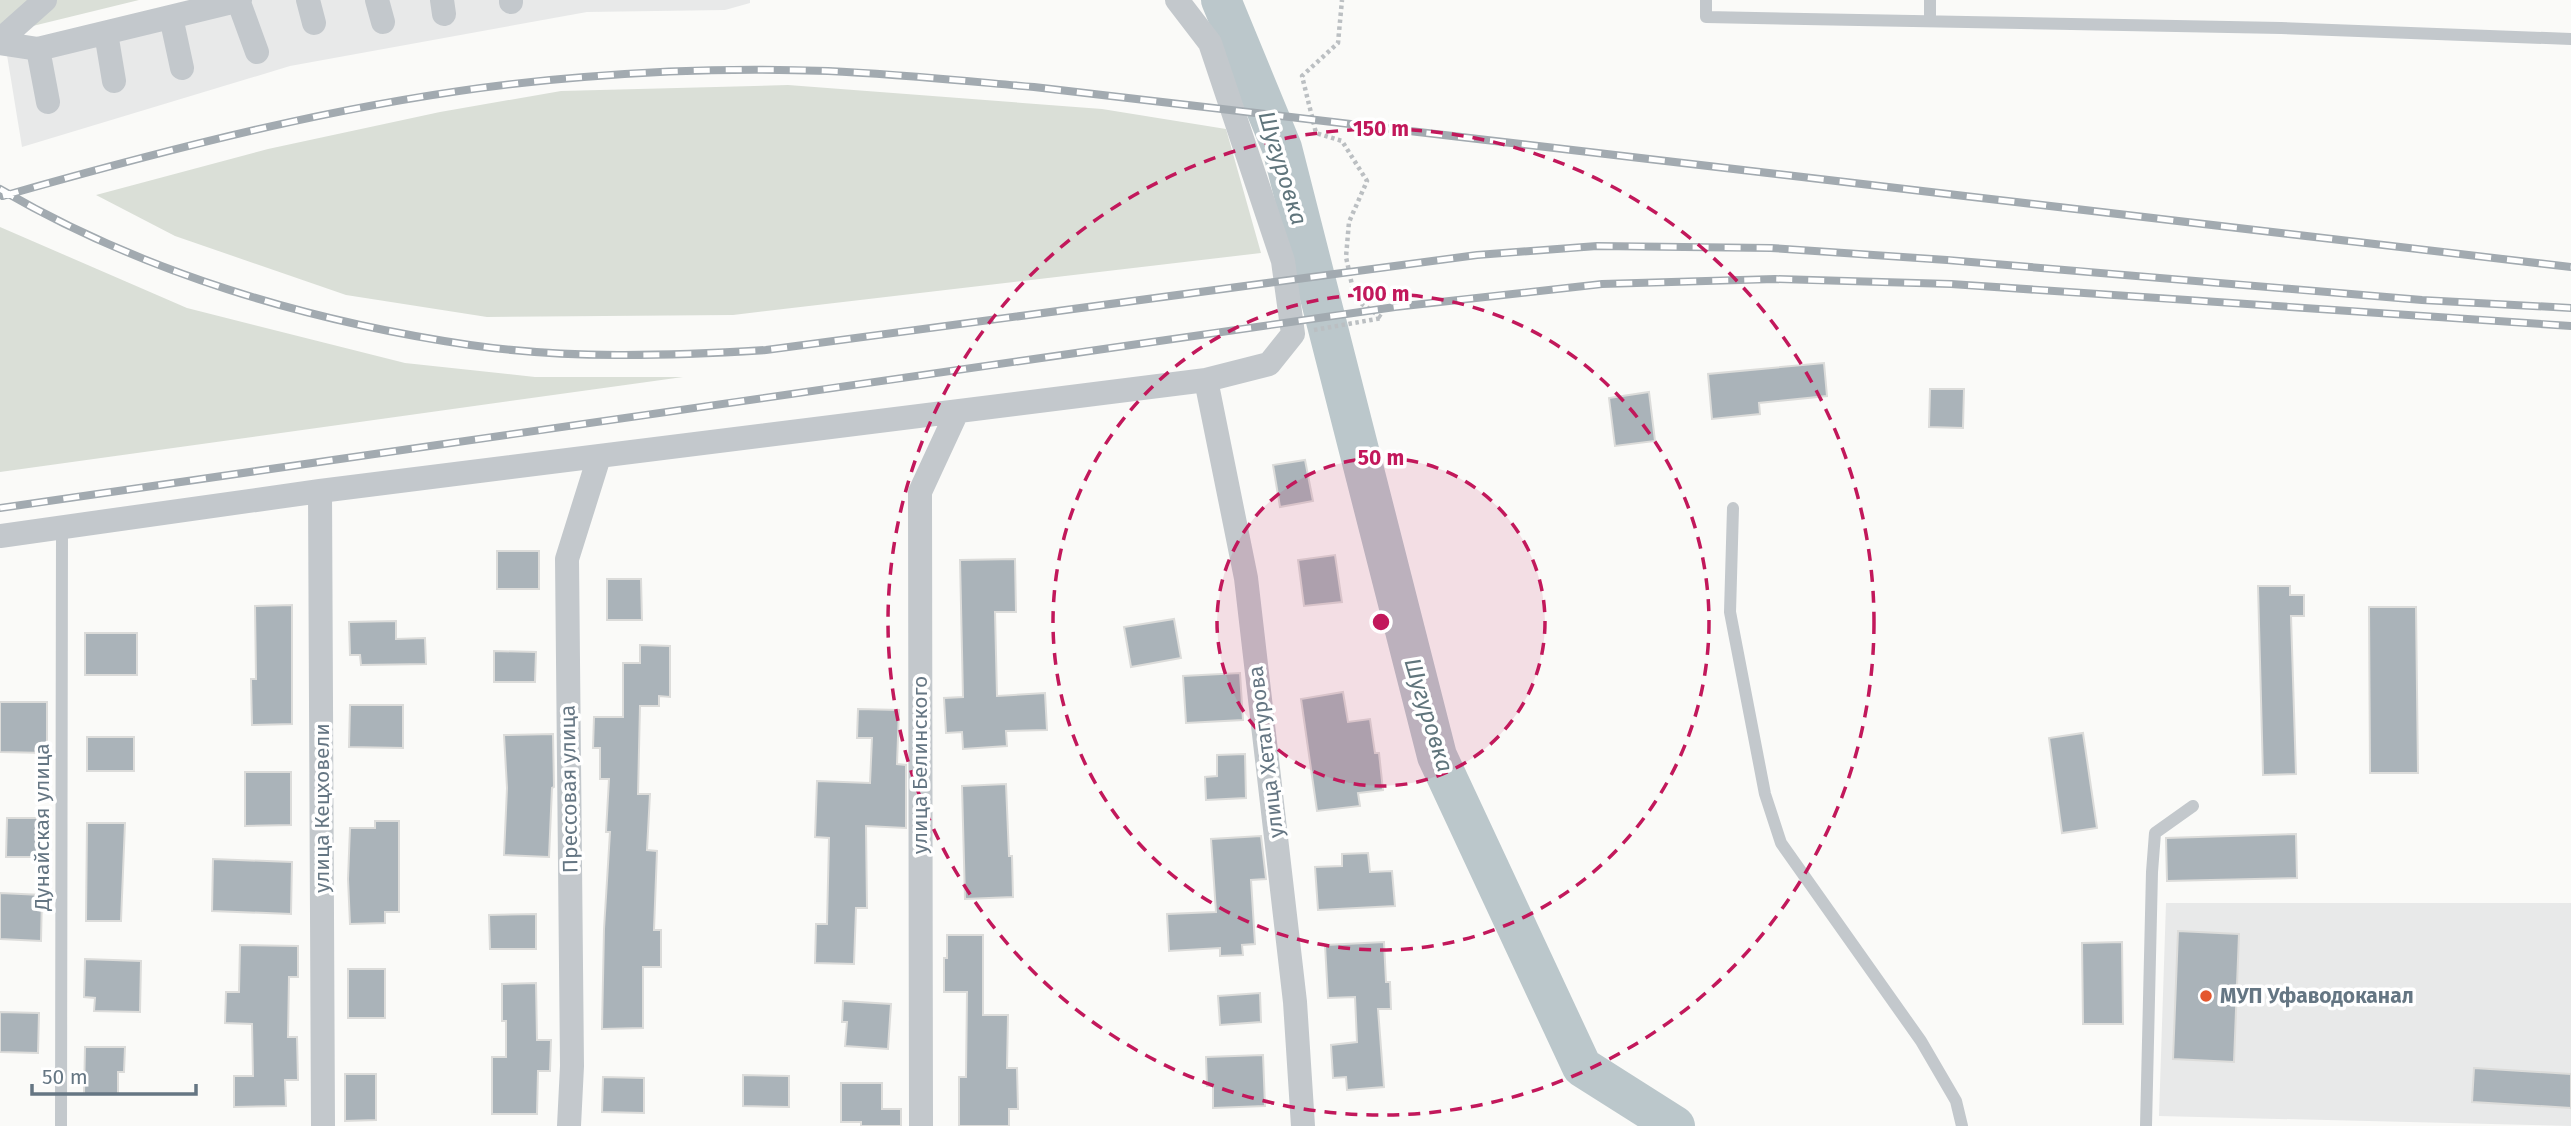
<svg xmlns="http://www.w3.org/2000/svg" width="2571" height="1126" font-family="'Fira Sans',sans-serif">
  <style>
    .built { fill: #e8e9e9 }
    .green { fill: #dadfd7 }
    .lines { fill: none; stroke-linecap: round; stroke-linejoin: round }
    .river { stroke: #bbc7cb; stroke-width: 40 }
    .building { fill: #aab3b9; stroke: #dcdcda; stroke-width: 2 }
    .path { stroke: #bbbfc2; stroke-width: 4.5; stroke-dasharray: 3.5 3.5; stroke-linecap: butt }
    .lane { stroke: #c3c8cc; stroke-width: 12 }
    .street { stroke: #c3c8cc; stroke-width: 24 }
    .rail-casing { stroke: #a2aab0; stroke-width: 8 }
    .rail { stroke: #fff; stroke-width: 5; stroke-dasharray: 16; stroke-linecap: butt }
    .ring { fill: none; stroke: #c2185b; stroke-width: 3.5; stroke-dasharray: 12 9 }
    .poi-dot { fill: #e4572e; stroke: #fff; stroke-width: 2.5 }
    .labels { text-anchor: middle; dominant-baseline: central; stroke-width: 7; stroke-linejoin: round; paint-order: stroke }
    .street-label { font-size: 21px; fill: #657683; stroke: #fff }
    .poi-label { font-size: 21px; font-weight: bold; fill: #657683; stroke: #fff; text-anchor: start }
    .water-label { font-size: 23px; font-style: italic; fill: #60757c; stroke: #fff }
    .centre { fill: #c2185b; stroke: #fff; stroke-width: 3.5 }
    .ring-label { font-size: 21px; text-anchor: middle; font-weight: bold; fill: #c2185b; stroke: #fff; stroke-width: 7; stroke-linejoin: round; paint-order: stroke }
  </style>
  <rect width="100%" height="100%" fill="#fafaf8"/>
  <path class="built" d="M240,0h510v3l-25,7 -138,2 -297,54 -268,81 -16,-98z
    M2166,903h405v223l-412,-10z"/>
  <path class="green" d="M0,0h139l-139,34z
    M788,85l314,24 124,20 35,124 -528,62 -246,2 -141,-22 -171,-59 -79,-41 172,-46 172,-37 121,-21z
    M0,227l187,81 218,55 130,14h148l-683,95z"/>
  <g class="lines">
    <path class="river" d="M1221,0l61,148 155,608 145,311 93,59"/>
  </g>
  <path class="building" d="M1824,363l3,33 -68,7 1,11 -48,5 -4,-45z
    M1930,389h34l-1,39 -34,-1z
    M1649,392l6,49 -40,5 -6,-48z
    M1305,460l8,41 -33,6 -7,-42z
    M497,551h42v38h-42z
    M1335,555l7,47 -38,4 -6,-46z
    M1015,559l1,53h-21l2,84 48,-3 2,37 -41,1 1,15 -44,3 -1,-17 -16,1 -2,-35 19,-1 -3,-137z
    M607,579h34l1,41h-35z
    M2258,586h32v9h14v21h-13l5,158 -33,1z
    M292,605v119l-40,1 -1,-46h5l-1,-73z
    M2369,607h47l2,166h-48z
    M1174,619l7,39 -50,9 -7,-40z
    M396,621v18l29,-1 1,26 -65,1 -1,-10h-10l-1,-33z
    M85,633h52v42h-52z
    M640,645l30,1v51l-11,-1v10h-19l-2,88h12l-3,56 10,1 -3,79h7v37h-18v61l-41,1 2,-100 6,-97h-4l3,-53h-9v-31h-7l1,-31h29v-54h17z
    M494,651l42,1 -1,30h-41z
    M1240,673l3,47 -57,3 -3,-47z
    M1343,692l5,30 22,-3 5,34h4l4,37 -25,3 2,13 -43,5 -16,-112z
    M0,702h47v51l-47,-1z
    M350,705h53v43l-54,-1z
    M858,709l41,1 -2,54 9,1v63l-40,-2 1,82h-11l-2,56 -39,-1 1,-39h11l2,-86 -14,-1 2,-56 53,2 2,-45h-15z
    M2083,733l14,95 -35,5 -13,-95z
    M553,734l1,53 -2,1 -3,69 -45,-2 3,-67 -3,-53z
    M87,737h47v34h-47z
    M1245,754l1,44 -40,2 -1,-23 12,-1v-21z
    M245,772h46v53l-46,1z
    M1006,784l3,72h3l1,41 -48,2 -3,-113z
    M7,818h36v39h-37z
    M375,821h24v91h-14v11l-35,1 -2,-45 2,-51h25z
    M87,823h38l-4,98h-35z
    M2296,834l1,44 -130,3 -1,-43z
    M1261,836l5,43 -15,1 4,64 -13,1 1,10 -23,1v-8l-51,3 -2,-37 49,-2 -5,-73z
    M1368,853l2,19 22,-1 3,35 -77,4 -3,-43 27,-1v-12z
    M213,859l79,3 -1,52 -79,-3z
    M0,893l42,2 -1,46 -41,-2z
    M536,914v35h-46l-1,-34z
    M2178,931l61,3 -5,128 -61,-3z
    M947,935h36v80h25l-1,53h10l1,41h-9v17h-50v-49h7l1,-85h-23v-34h3z
    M1384,942l2,40h4l1,27h-13l6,78 -37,3 -1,-13 -13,1 -2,-33 26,-3 -2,-45 -27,1 -3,-53z
    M2122,942l1,82h-40l-1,-81z
    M240,945l58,1v31h-9l-1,60h9l1,43h-13l1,26 -52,1v-31h19l-1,-52 -27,-1 1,-31h13z
    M85,959l56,2 -1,51 -46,-1 1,-13 -11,-1z
    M348,969h37v49h-37z
    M536,983l1,57h14l-1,31h-12l-1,43h-45v-57h14v-36h-4v-37z
    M1260,993l1,29 -41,3 -2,-29z
    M843,1001l48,3 -3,45 -43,-3 2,-24h-5z
    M0,1012l39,1 -1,40 -38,-1z
    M85,1047h40l-1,25h-6v22h-34z
    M1263,1055l2,51 -52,2v-22h-6l-1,-29z
    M2474,1068l97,6v34l-99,-6z
    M345,1074h31v46l-31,1z
    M743,1075l46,1v31l-46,-1z
    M603,1077l41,1v35l-42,-1z
    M841,1083h41v26h19v17h-40v-4h-20z"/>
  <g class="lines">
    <path class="path" d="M1314,330l68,-12 -27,-19 -9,-42 3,-35 18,-41 -25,-40 -26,-8 -14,-57 36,-33 4,-43"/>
    <path class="lane" d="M1706,0v17l575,11 290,11
      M1930,21v-21
      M1733,508l-3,104 35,182 16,49 140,198 35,60 6,25
      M61,1126l1,-598
      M2146,1126l6,-254 3,-39 38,-27"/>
    <path class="street" d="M238,0l19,52
      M308,0l6,23
      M377,0l6,22
      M442,0l2,14
      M511,0v2
      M171,17l11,51
      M106,33l8,48
      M0,40l45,-40
      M0,43l38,6 202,-49
      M38,49l10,53
      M1206,380l40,198 49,424 8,124
      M320,491l3,635
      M0,536l320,-45 886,-111 63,-16 24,-30 -10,-73 -73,-218 -33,-43
      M569,1126l3,-60 -5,-507 32,-102
      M921,1126l-1,-634 37,-80"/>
    <defs>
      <path id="rail" d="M0,189c142,83 307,132 470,156 97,14 198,11 296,5l711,-95 120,-9 174,2 176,12 475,40 149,8
        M3,196c190,-54 384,-104 581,-119 81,-7 163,-9 244,-6 69,3 137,10 206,16l1537,180
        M0,508l1395,-201 207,-23 173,-5 176,5 620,42"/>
    </defs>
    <use href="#rail" class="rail-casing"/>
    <use href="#rail" class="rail"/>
  </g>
  <circle cx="1381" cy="622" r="164" fill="#c2185b" fill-opacity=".12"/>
  <g class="ring">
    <circle cx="1381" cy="622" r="164"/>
    <circle cx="1381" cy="622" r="328"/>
    <circle cx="1381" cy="622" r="493"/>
  </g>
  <circle class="poi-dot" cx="2206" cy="996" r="7"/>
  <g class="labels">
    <g class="street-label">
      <text transform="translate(1266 752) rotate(-97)">улица Хетагурова</text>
      <text transform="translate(920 765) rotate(-90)">улица Белинского</text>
      <text transform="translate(569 789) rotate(-91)">Прессовая улица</text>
      <text transform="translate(322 808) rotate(-90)">улица Кецховели</text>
      <text transform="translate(42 827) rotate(-90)">Дунайская улица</text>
    </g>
    <g class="poi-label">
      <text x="2220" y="996">МУП Уфаводоканал</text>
    </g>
    <g class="water-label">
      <text transform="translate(1283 168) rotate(73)">Шугуровка</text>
      <text transform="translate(1429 715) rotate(73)">Шугуровка</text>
    </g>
  </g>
  <circle cx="1381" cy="622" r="10" class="centre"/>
  <g class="ring-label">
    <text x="1381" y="136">150 m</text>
    <text x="1381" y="301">100 m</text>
    <text x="1381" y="465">50 m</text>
  </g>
  <path d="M32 1084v10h164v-10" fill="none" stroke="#657683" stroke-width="3.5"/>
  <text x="42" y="1084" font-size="21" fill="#657683" stroke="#ffffff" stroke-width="5" paint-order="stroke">50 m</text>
</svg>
